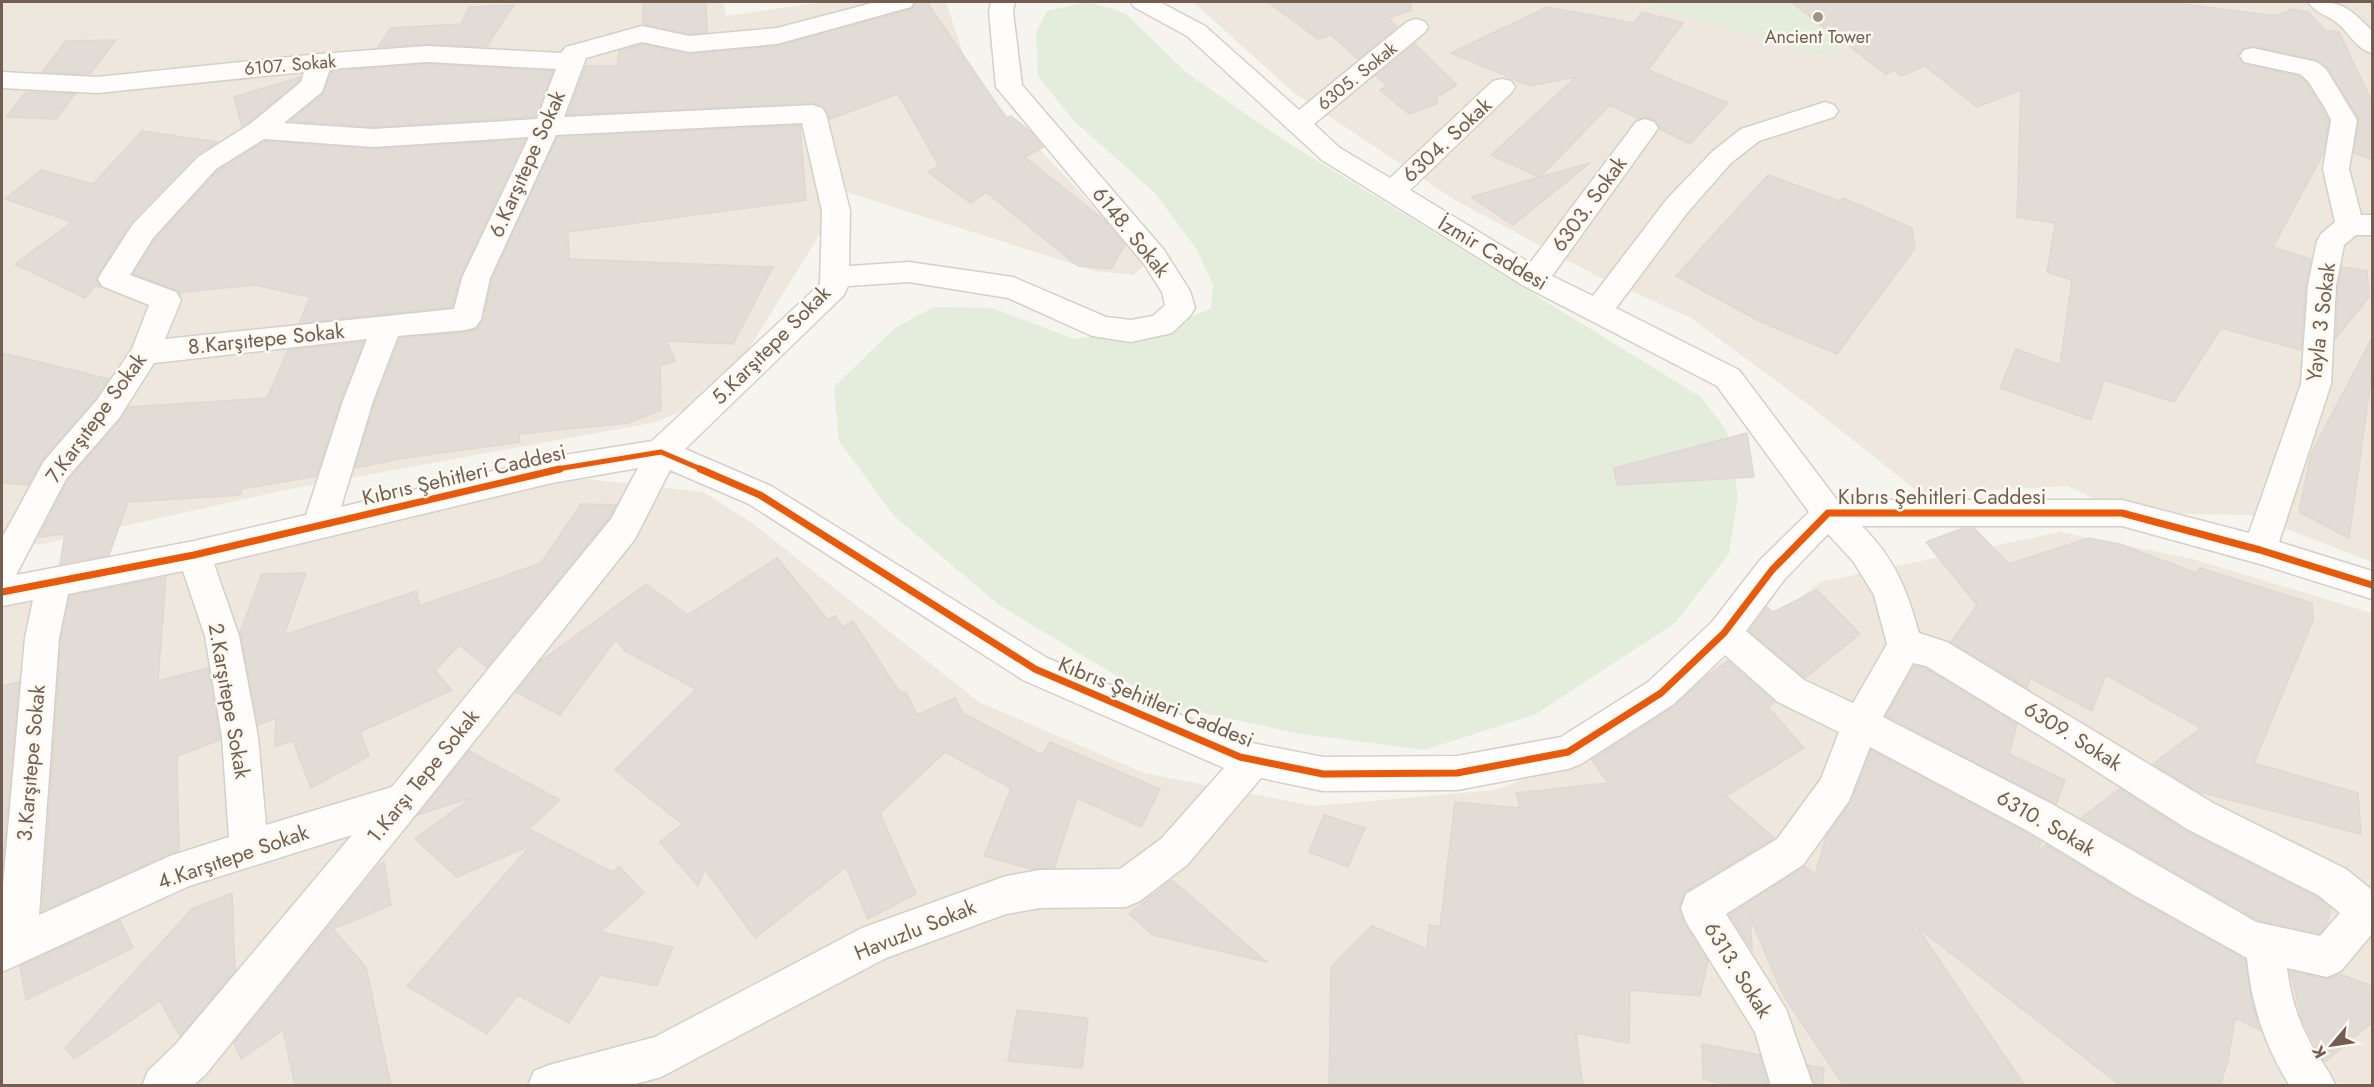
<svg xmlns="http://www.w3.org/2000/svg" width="2374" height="1087" font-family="Jost,sans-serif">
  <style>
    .residential { fill: #eee7dd }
    .green { fill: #e4eddb }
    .building { fill: #e2dcd6; stroke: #dfd8d1; stroke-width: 1.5 }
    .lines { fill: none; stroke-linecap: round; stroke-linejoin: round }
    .minor-casing { stroke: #d4d0c9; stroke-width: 3 }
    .minor { fill: #fefdfc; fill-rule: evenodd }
    .cycleway-far1-casing { stroke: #fdf9f1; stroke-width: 8 }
    .cycleway-casing { stroke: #fdf9f1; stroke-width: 10 }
    .cycleway-far1 { stroke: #e8590c; stroke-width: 5 }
    .cycleway { stroke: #e8590c; stroke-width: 7 }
    .poi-dot { fill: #a19288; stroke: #fdf9f1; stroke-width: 2 }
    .labels { text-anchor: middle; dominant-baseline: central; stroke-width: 5; stroke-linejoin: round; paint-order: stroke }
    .far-poi-label { font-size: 18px; fill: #735e51; stroke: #fdf9f1 }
    .far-street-label { font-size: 18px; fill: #735e51; stroke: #fdf9f1 }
    .street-label { font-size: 21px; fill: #735e51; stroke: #fdf9f1 }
  </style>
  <rect width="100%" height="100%" fill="#f6f4ee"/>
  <path class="residential" d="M2,2h721l3,14 97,-14h123l19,57 39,53 129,136 11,17 -10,10 -39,-4 -249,-79 -124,200 -65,30 -372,68 -241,54 -42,2z
    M1193,2h443l184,54 74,-29 5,-25h473v560l-122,-47 -128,-2 -54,-27 -147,8 -111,-88 -119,-88 -98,-44 -138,-74 -162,-108z
    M587,479l116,13 48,30 228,180 165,71 170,33 182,-16 130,-51 194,-157 240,-50 133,27 179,54v472h-2370v-491l372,-82z"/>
  <path class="green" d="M1088,2l37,11 62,60 95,66 419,258 26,34 11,65 -9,58 -54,69 -139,91 -111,36 -124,-16 -136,-29 -166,-100 -105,-89 -55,-75 -5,-54 61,-59 39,-21 58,1 82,31 89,-12 48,-18 2,-24 -16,-35 -42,-57 -82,-73 -35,-44 -2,-44 11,-21z
    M1636,2h263l-5,25 -74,29z"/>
  <path class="building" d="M643,2h63l1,30 -18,2 -46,-10z
    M916,2h11l79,116 5,-2 20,16 12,15 -18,10 79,63 21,25 -14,24 -33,-3 -92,-74 -15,11 -43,-31 11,-6 -41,-72 -68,25 -6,-12 -11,-4 -246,12 19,-49h31l2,-15 24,-7 46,10 88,-8 135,-37z
    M1268,2h142l2,8 -24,8 9,9 -39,32 -27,-24 -13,4z
    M1791,2h377l108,14 16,-7 16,3 17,18 14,2 34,72v56l-19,-7 5,-34 -32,-52 -10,-7 -64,-14 -9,2 -6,7 6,9 55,12 7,6 23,38 -5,32 -51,95 38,12 -5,26 -5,65 -80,-22 -47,74 -70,-22 -13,40 -91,-32 16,-39 44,16 12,-85 -25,-8 8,-49 -38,-6 4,-127 -44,17 -52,-41 -24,10 -7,-6 -8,4z
    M514,5l-28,42 -59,-3 -49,3 13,-19 70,-4 8,-17z
    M1547,7l87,16 8,-11 41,11 -35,47 80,33 -38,41 -30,-15 -5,-9 -9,-3 -7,2 -29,-14 -70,72 50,-14 -77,62 -42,-28 68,-20 -48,-22 85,-78 -46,9 -79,-33z
    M116,40l-26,34 -48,-2 24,-31z
    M1415,44l42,41 -20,12v7l-28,10 -29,-24 7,-4 -11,-10z
    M427,64l126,7 -18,46 -162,10 -83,-6 33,-27 9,-23z
    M300,77l-1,4 -57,46 -8,-30z
    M26,92l49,2 -19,25 -50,-2z
    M800,125l6,75 -238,32 1,27 204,8 -40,77 -66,-3 8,20 -15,5 1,44 -33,13 -109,11 1,8 -116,16 -49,10 20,-66 25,-64 67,-6 10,-3 6,-9 9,-41 65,-142z
    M142,131l75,11 -21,13 -65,67 -35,56 4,9 -5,-1 -10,12 -70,-34 57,-42 -67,-23 36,-29 52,14z
    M525,139l-65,138 -8,30 -153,16 11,-26 -55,-12 -72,7 -3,3 -3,-5 -44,-16 22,-35 62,-68 48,-30 108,8z
    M1768,175l72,26 3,-3 69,30 3,20 -78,106 -76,-32 -85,-46z
    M2342,267l25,4 2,26 -33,41 2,-53z
    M2371,340l2,25 -24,173 -50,-26 12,-58z
    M364,342l-23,58 -25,76 -74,13 -2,6 -112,7 -19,53 -49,9 5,-30 -26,3 29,-57 53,-61 8,-12 138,-9 21,-48z
    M2,353l107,26 -14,20 -53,61 -14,25 -26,-2z
    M1747,433l7,44 -137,8 -3,-17z
    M581,504l35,1 -7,13 -122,149 -28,-22 -24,26 17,19 -92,42 9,24 -58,32 -18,-47 -18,5 1,-28 -18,7 -18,-93 22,-58 44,-1 -22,62 133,-44 2,15 122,-43z
    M1963,528h11l35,36 80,-26 31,6 76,29 4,-5 112,35 1,17 -59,143 104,30 3,41 -162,-42 -46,-28 48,-36 -95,-53 -14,36 -62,-33 -3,10 -76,-46 26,-37 -51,-63z
    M777,558l51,62 7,-4 8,11 10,-6 48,73 5,-2 11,23 38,-17 8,15 79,42 8,-13 110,47 -19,38 -64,-29 -23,70 -23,1 -47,-13 27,-68 -66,-36 -65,61 36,81 -48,25 -22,-52 -91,71 -50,-69 -7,17 -38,-44 22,-18 -67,-54 81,-81 -71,-38 -9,-12 -56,76 -44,-23 25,-31 105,-77 42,31z
    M166,577l-8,104 50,-13 12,72 -43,16 2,95 -137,60 19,-273 9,-42z
    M1817,590l43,44 -55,44 -56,-47 18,-24 6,5z
    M1728,661l46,41 -6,5 36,41 -78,48 48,42 -90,55 -5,16 5,14 24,39 -8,34 -70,-6 -1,53 -53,-10 7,53h-254l2,-119 41,-41 55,23 2,-24 11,2 15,-125 65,6 -4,-15 92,-10 -16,-23 83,-54 32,-30z
    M1914,666l11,2 92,56 -8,30 56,26 -9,24 -170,-88z
    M19,682l-17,195v-191z
    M1871,750l154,82 16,10 -3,9 8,-6 85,51 114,63 5,33 10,38 -25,-12 -7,42 -8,26h-99l-204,-159 108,159h-181l-61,-91 -33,-78 2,32 -23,-34 76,-49 10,9 11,-38 25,-35z
    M469,751l91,49 -31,29 83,43 7,-6 25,27 -44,39 73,15 -16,39 -57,-11 -31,48 -51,-28 -31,39 -80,-48 124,-141 -74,32 -42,-38 57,-42 -54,18z
    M2120,789l66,42 131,66 14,12 -4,16 -8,9 -62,-14 -176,-102z
    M1324,815l41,13 -17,39 -39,-15z
    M384,862l7,43 -58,24 33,38 25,119h-96l-12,-56 -42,29 -7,-16 142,-175z
    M1172,880l95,82 -114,-27 -24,-21z
    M232,893l3,78 -55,65 -20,-35 -86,58 -9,-11 127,-139z
    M120,920l13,28 -107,52 -6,-34z
    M2290,971l36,8 13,-5 34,12v36l-47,39 -3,-1 -21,-41z
    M1017,1010l71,8 -6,50 -74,-7z
    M1702,1044l58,11 8,31h-33l-32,-7z
    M1808,1065l16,3 -2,18h-7z"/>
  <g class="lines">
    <defs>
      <path id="minor" d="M876,2h38l-3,5 -134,37 -88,8 -47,-10 -56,16 -22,59 249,-12 9,3 4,6 24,97 -1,55 60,-4 104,15 93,40 25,3 22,-4 12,-11 -3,-13 -18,-28 -148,-177 -7,-75 2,-10h24l-2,10 9,73 142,165 26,41 5,17 -5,8 -18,17 -41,9 -39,-6 -84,-38 -99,-16 -61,4 -4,9 -159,154 86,37 276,172 195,83 81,16 134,-1 104,-19 87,-55 64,-60 48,-62 49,-48 -92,-126 -193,-100 -202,-126 -135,-124 -53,-29 -3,-5h29l45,24 94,84 108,-88 9,-3 9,3 3,5 -3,5 -111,92 26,24 50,30 103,-97 9,-2 9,2 4,6 -4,6 -101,97 120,73 106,-141 9,-3 9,3 4,6 -4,6 -102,142 41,20 74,-97 46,-48 28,-22 84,-27 9,3 4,6 -4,6 -75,24 -28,22 -44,50 -71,95 123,62 98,130h285l127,33 52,-149 7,-99 9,-44 4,-7 14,-12 -12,-53 8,-49 -6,-12 -17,-27 -8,-7 -56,-12 -4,-6 4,-6 9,-2 64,14 9,7 31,51 -8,49 12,46h11v20h-16l-12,10 -8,40 -5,99 -52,158 93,29v28l-112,-35 -138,-38h-260c33,33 45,64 57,107l28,9 266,161 133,66 26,21v44l-31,37 -14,6 -40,-9c3,24 9,47 20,68 8,18 21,32 29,50h-46c-25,-39 -39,-83 -43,-128l-115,-64 -106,-64 -156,-83 -21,54 -46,64 -77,49 60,95 27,77h-42l-16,-54 -69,-110 -5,-14 5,-14 91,-55 44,-60 18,-47 -61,-30 -53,-47 -51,49 -93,60 -13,5 -111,21 -134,1 -62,-13 -74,87 -47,36 -14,6 -86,1 -34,6 -120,44 -225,119 -33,9h-100l6,-15 15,-6 106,-28 207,-109 144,-52 34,-6 80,-1 41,-30 63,-71 -201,-88 -274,-176 -79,-34 -35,69 -218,274 -211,261 -13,12h-51l6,-15 28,-27 176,-209 -163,51 -187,86v-75l23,-259 8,-38 -31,6v-68l42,-77 53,-61 35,-51 17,-44 -47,-19 -4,-7 4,-7 31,-48 65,-67 52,-33 51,-42 3,-10 -207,21 -95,-5v-16l95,5 222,-23 108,-8 134,7 5,-6 76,-21 47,10 88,-8zM427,62l129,7 -19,50 -164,10 -89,-6 38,-31 8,-23zM802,123l20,88 -2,73 -168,157 -100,16 -211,50 32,-106 25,-65 68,-6 10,-3 5,-8 9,-41 66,-143zM529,137l-67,141 -8,31 -289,30 16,-39 -5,-8 -46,-17 23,-37 63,-69 48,-30 109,8zM367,339l-24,62 -37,114 -112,26 -178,34 50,-96 53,-61 35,-55zM638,468l-27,51 -219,268 -126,38 -8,-88 -19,-101 -25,-72 338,-81zM1828,534l25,27 21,34 13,49 -34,59 -49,-23 -58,-49 38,-51zM183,571l22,65 17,101 7,100 -59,19 -131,59 20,-277 9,-44zM1913,663l13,3 136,83 125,80 131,66 22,18 -20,23 -64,-14 -204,-118 -169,-87z
        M2308,2c33,-2 42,6 64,29v22c-16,-4 -23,-21 -36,-31 -10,-7 -21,-10 -28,-20z"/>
    </defs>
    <use href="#minor" class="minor-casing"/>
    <use href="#minor" class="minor"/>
    <defs>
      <path id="cycleway-far1" d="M551,470l110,-18 42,18"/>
      <path id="cycleway" d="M700,469l60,26 275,174 205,88 83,17 134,-1 111,-21 93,-59 63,-60 48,-63 56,-57h294l138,37 112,35
        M2,592l192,-37 366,-86"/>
    </defs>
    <use href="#cycleway-far1" class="cycleway-far1-casing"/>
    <use href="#cycleway" class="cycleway-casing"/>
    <use href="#cycleway-far1" class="cycleway-far1"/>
    <use href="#cycleway" class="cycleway"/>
  </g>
  <circle class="poi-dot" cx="1818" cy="17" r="6"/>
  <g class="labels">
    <g class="far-poi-label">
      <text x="1818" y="37">Ancient Tower</text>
    </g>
    <g class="far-street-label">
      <text transform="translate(290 65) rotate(-5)">6107. Sokak</text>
      <text transform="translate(1357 76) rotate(-39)">6305. Sokak</text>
    </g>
    <g class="street-label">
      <text transform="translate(1447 140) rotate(-43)">6304. Sokak</text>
      <text transform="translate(527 164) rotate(-66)">6.Karşıtepe Sokak</text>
      <text transform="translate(1589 204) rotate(-54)">6303. Sokak</text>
      <text transform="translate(1131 232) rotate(51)">6148. Sokak</text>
      <text transform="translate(1493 253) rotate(31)">İzmir Caddesi</text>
      <text transform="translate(2321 322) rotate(-83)">Yayla 3 Sokak</text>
      <text transform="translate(266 339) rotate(-6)">8.Karşıtepe Sokak</text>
      <text transform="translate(771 345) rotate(-45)">5.Karşıtepe Sokak</text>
      <text transform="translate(96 418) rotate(-54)">7.Karşıtepe Sokak</text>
      <text transform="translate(464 475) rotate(-13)">Kıbrıs Şehitleri Caddesi</text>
      <text x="1942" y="497">Kıbrıs Şehitleri Caddesi</text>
      <text transform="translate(229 701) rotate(80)">2.Karşıtepe Sokak</text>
      <text transform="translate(1156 702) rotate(22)">Kıbrıs Şehitleri Caddesi</text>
      <text transform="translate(2073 736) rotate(32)">6309. Sokak</text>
      <text transform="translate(31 763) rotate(-85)">3.Karşıtepe Sokak</text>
      <text transform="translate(423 776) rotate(-51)">1.Karşı Tepe Sokak</text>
      <text transform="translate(2046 823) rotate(30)">6310. Sokak</text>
      <text transform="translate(233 857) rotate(-19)">4.Karşıtepe Sokak</text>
      <text transform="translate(915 930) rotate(-22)">Havuzlu Sokak</text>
      <text transform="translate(1738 970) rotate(58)">6313. Sokak</text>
    </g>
  </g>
  <rect width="2374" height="1087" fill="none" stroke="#735e51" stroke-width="6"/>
  <g transform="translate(2332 1045) rotate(241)" stroke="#fdf9f1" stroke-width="4.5" paint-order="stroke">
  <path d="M0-4.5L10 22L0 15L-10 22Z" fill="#735e51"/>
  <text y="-9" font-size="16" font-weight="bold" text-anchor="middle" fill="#735e51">K</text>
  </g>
</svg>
